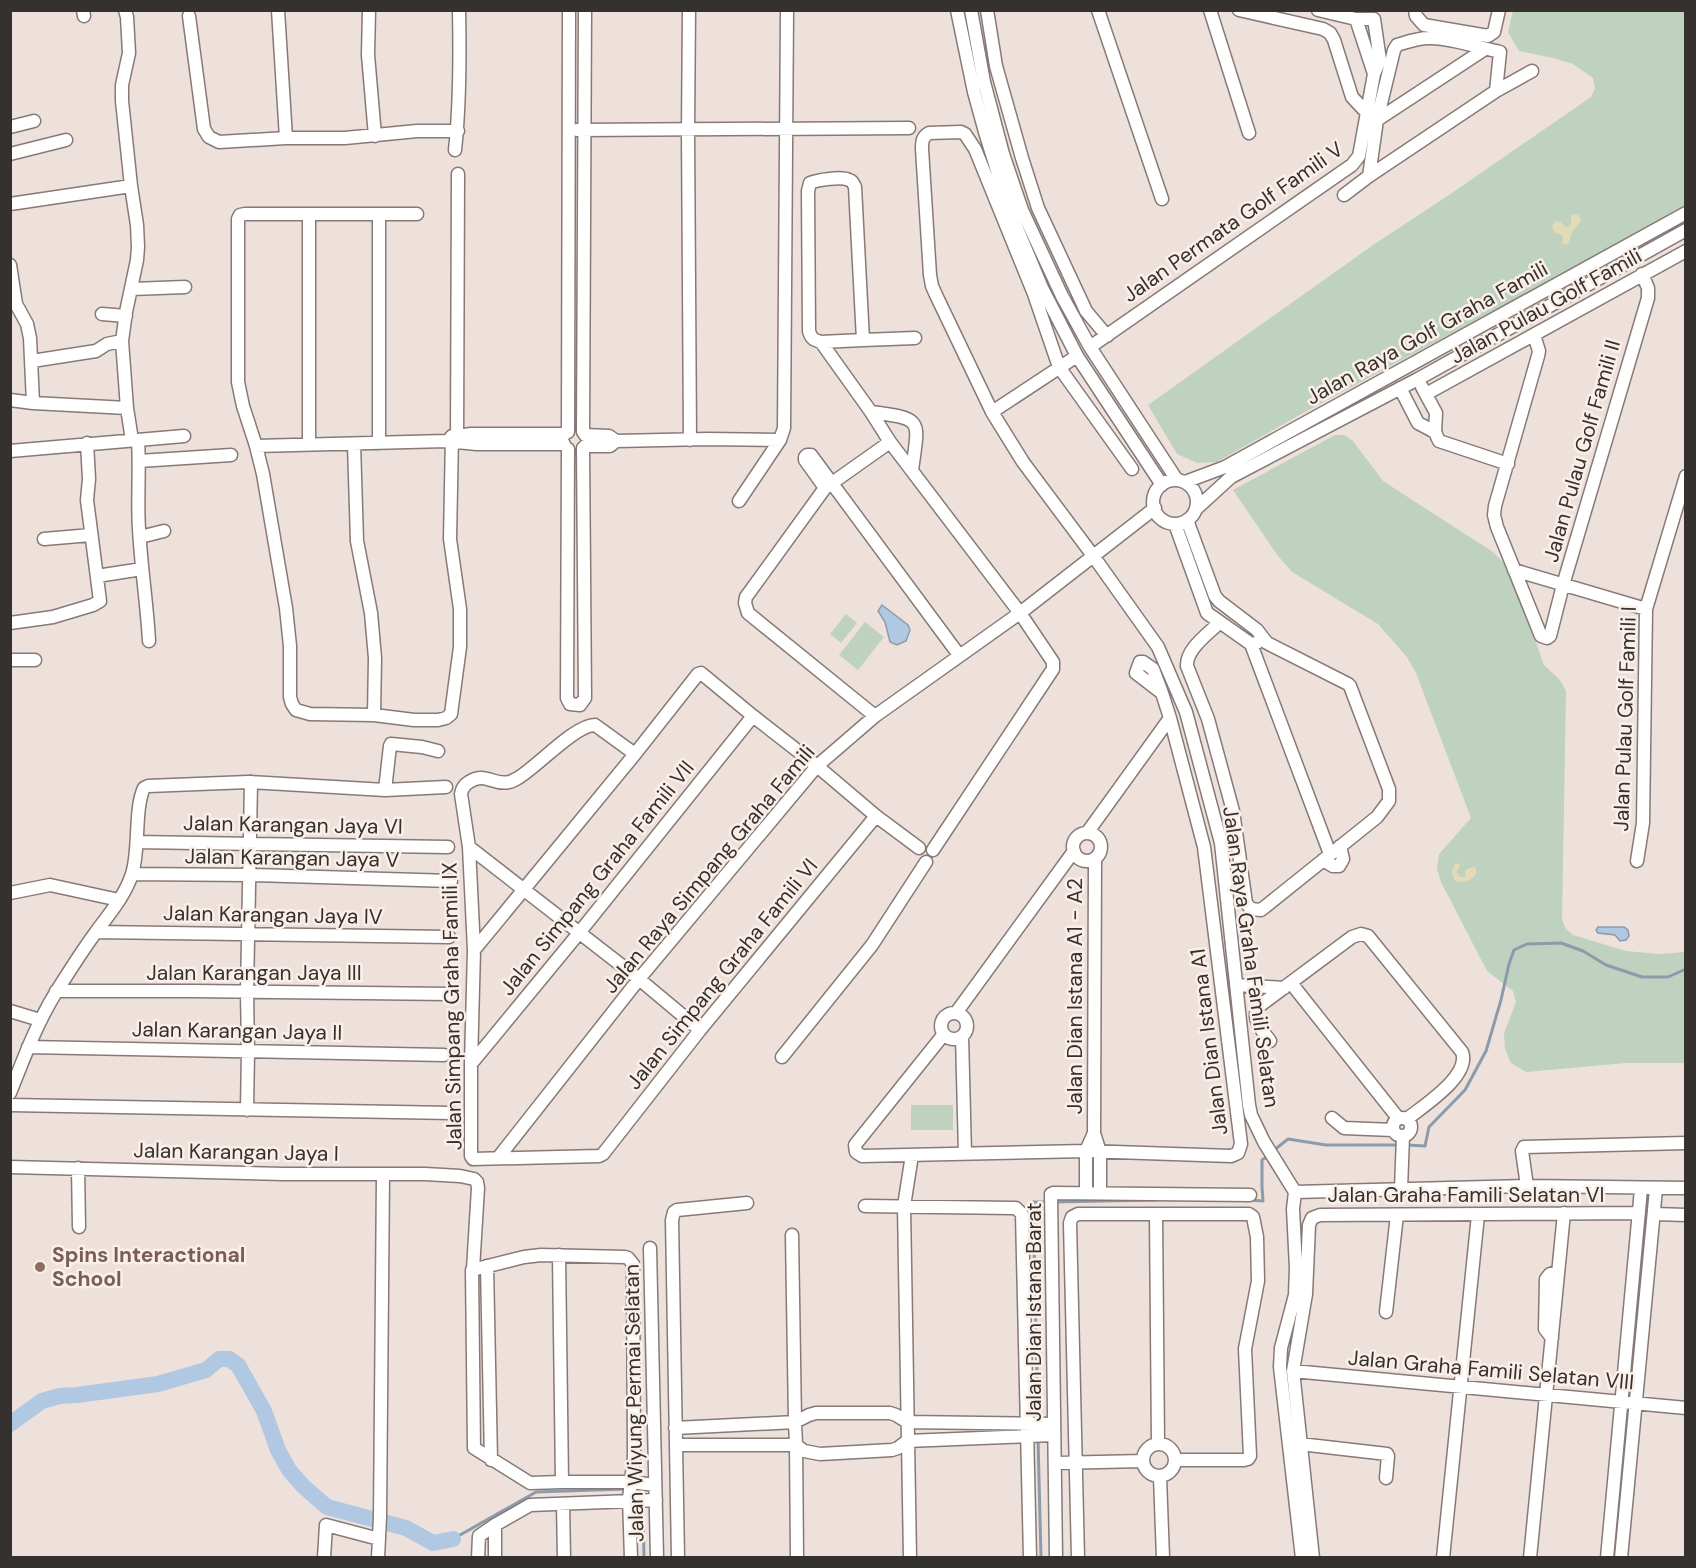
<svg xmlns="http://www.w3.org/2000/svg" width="1696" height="1568" font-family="'DM Sans',sans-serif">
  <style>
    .green { fill: #bed2bf }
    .sand { fill: #e4dbb6 }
    .water { fill: #b0c8e2; stroke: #8b9bac; stroke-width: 1.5 }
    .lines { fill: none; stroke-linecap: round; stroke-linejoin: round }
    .stream { stroke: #8b9bac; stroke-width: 3 }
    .river { stroke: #b0c8e2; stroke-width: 16 }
    .minor-casing { stroke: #857a76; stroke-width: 15 }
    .minor { stroke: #fff; stroke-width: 12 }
    .education-dot { fill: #8d6e63; stroke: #fbefe9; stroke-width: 2 }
    .labels { text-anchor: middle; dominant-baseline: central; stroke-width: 5; stroke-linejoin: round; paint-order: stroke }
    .street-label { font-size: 21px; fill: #35312f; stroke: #fbefe9 }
    .education-label { font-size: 21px; font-weight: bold; fill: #785e54; stroke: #fbefe9; text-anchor: start }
  </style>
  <rect width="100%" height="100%" fill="#eee1dc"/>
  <path class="green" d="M1513,11h172v197l-382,205 -86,49 -20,1 -20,-9 -29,-49 225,-160 76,-50 142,-98 4,-9 -2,-10 -20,-14 -20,-6 -34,-7 -11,-19z
    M1335,435h9l9,6 30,40 110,71 12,12 10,17 29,84 16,15 6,11 -4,229 4,9 7,6 53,16 34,3 25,-2v111h-59l-100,9 -15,-9 -6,-14 -1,-16 12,-31 -3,-11 -26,-20 -46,-89 -4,-14 2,-14 32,-36 -55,-145 -9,-16 -29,-33 -86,-52 -14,-16 -45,-66z
    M846,614l11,9 -16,20 -11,-9z
    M865,622l19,15 -26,33 -19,-15z
    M911,1105h42v25h-42z"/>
  <path class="sand" d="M1574,214l5,1 2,6 -9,11 -3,11 -3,2 -4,-2 1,-7 -9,-4 -2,-6 3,-4 4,-1 7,6h3l2,-3v-8z
    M1459,863l1,3 -4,6 4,5h5v-7l8,-3 3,1v7c-6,6 -15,9 -22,5l-2,-9 3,-7z"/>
  <path class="water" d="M882,605l26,20 2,5 -4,11 -9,4 -7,-3 -5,-20 -7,-11z
    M1598,927h26l4,3 1,6 -3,4 -6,1 -5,-6 -17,-2 -2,-3z"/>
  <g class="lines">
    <path class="stream" d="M1406,1145l19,1 4,-19 36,-37 21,-39 15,-51 8,-36 5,-14 13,-6 34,-1 22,8 23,14 36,12h26l18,-8
      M1273,1151l15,-12 38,6h73
      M1248,1200l15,1 -1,-14v-27l6,-4
      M1053,1202l102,-2
      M1038,1419l-5,-217h14
      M1038,1438l3,120
      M643,1502l1,56
      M453,1539l83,-47 90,-3"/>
    <path class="river" d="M10,1424l32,-23 17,-5 18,-1 81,-11 48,-14 13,-11h10l9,6 26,46 14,39 11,20 14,16 24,21 79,21 27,15 20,-4"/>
    <defs>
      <path id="minor" d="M83,10l1,6
        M125,10l2,7 2,36 -7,32v16l9,85 6,39 1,22 -1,13 -11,52 -4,29 5,67 5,32
        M278,10l8,128
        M369,10l-1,45 7,81
        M689,10l-1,121 2,309
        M957,10l17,82 11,40 24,77 33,79 35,68 85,129
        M971,10l13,72 19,72 19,56 40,86 28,51 87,133
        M987,10l9,56 26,92 16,50 48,103 21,25
        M1098,10l64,189
        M1210,10l39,123
        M1239,10l84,19 7,4 4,7 18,57 15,16
        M1318,10l38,9h18
        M1415,10l1,6 8,9 64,11 6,-4 5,-22
        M189,16l15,113 5,8 10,5 67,-4h59l72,-7h41
        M1356,19l18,55
        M1377,120l17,-70 3,-5c10,-3 21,-7 32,-7 20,-1 51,10 71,14l-4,39
        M10,127l24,-6
        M577,130l332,-2
        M455,150c5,-46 5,-93 4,-140
        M10,154l56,-14
        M1369,176l8,-56 108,-71
        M1344,195l25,-19 127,-85 36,-20
        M10,204l121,-18
        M417,214h-172l-5,1 -2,4v163l5,24 13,40 7,28 23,134 4,38v51l2,7 4,6 14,4 64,1 40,5h24l8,-2 5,-4 9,-67v-38l-10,-70 2,-103
        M309,215v230
        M379,215v228
        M10,265l6,39 11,20 3,14 3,65
        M132,289l53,-2
        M102,314l24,2
        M1534,335l5,16 -1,5 -43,150 -1,9 3,12 44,109 6,2 3,-2 13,-51 85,-287v-10l-6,-14
        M915,338l-52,2 -8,-153c-2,-4 -2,-6 -6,-7 -7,-4 -32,0 -39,3l-2,8 1,140c2,7 4,9 12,11l50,70 19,30 130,171 33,49v7l-120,181
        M821,342l42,-2
        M1090,347l262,-182 7,-9 15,-82 6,-14 -6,-41
        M32,361l64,-10 11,-7 15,-3
        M1422,387l14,26 -1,19 4,9 69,23
        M1400,388l18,35 17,9
        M1426,394l260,-143
        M10,400l23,3 94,5
        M871,412c53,7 48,7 41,58
        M992,412l85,-56
        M568,432l1,-422
        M583,432l2,-422
        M451,437l20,-3h94
        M138,440c2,30 -1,60 1,89 2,38 8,75 10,112
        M616,441l92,-2 72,1
        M457,443l1,-269
        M354,444l3,97 14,72 4,45 -1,57
        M256,446l190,-5 31,3h87
        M585,446h25l6,-5 -7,-5 -24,-1
        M568,449l-1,249 3,6 10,1 5,-7 -2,-250
        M10,451l174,-15
        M139,461l92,-6
        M1132,469l-73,-102 -25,-73 -59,-145 -10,-15 -4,-2 -32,1c-7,4 -7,9 -7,16l8,126 2,11 4,9 56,117 31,50 71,95 64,90 28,65 35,131 28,262 2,10 13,27 31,50 -2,17 3,59 -1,27 -14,53 -1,19 22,191
        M1153 502a22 22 0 1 1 44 0a22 22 0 1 1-44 0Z
        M1185,482l40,-15 461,-254
        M825,488l-20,-28v-3l2,-2h4l148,200
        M739,501l41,-61 4,-12 3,-418
        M1196,509l35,-32 187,-98 268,-149
        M1187,520l28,76 4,5 38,29 10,13 81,41 2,2 39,103v12l-12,16 -116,93 -10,-1 -5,-6 -13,-92 -25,-92 -21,-53c-1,-17 21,-32 32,-43
        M1175,524l32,89 44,31 6,-1
        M140,537l24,-6
        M44,539l47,-4
        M1514,570l132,39
        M97,576l45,-7
        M10,623l43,-6 40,-12 7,-4 -13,-101 2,-21 -2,-36
        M1251,644l79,210
        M10,660h25
        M875,716l-127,-103 -3,-10 1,-6 79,-109 65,-46
        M635,754l-40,-29c-20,0 -57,41 -77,53 -2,1 -7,4 -9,4 -15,4 -24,-11 -40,0 -5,3 -7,6 -8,12l8,53 5,103 -3,114v92l2,3 126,-3 4,-2 97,-124 176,-214
        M385,790l5,-44 1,-2 31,3 16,4
        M1087,833l83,-115
        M1073 847a14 14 0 1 1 28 0a14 14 0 1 1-28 0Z
        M137,842l311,5
        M469,847l170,132 61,51
        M1323,860l10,6h6l4,-7 -3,-13
        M1637,861l6,-38 3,-214 40,-133
        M132,874l118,1 201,6
        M10,893l40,-8 69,15
        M96,932l353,5
        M474,950l161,-196 63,-80 3,-1 52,43 64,50 59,50 43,32
        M1291,983l107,135
        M1236,985l48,3
        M56,991h138l256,3
        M10,1011l30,9
        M956,1013l118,-162
        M941 1026a13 13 0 1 1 26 0a13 13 0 1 1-26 0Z
        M944,1034l-89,111 1,7 6,4 224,-5 145,5 7,-3 3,-9 -37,-297 -34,-129 -8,-25 -9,-24 -10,-7h-3l-4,11 26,20
        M962,1036l3,118
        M1270,1041c-7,-10 -19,-21 -12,-34l94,-70 9,-3 7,2 94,116c9,24 -39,54 -55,67
        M28,1047l416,8
        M782,1057l90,-112 54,-83
        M471,1064l108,-131 174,-217
        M10,1093c14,-35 27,-71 48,-104 12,-19 24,-38 38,-57 13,-18 29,-36 36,-58 8,-25 2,-65 12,-86l4,-2 100,-4 137,8 61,-3
        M10,1105l442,8
        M247,1110l1,-59 -1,-59 4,-210
        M1393 1127a9 9 0 1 1 18 0a9 9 0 1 1-18 0Z
        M1332,1118l12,10 49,2
        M1094,1133l1,-275
        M498,1158l141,-179 178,-213 58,-50 145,-103 135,-105
        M10,1167l273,7h142l35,2 14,3 3,3 1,6 -5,81
        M78,1168l1,59
        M1527,1186l-5,-35 2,-4 162,-4
        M1401,1189l2,-53
        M1295,1192l232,-6 159,2
        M1086,1193v-42l8,-18 6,19v41
        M865,1206l147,2h4l6,6 8,344
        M1654,1214l32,1
        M1156,1215l2,229
        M792,1235l3,187 1,23 1,113
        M650,1248l7,310
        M559,1255l3,227
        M487,1266l4,194
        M1386,1312l11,-97
        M1552,1338l-7,-9 1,-50 4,-5 8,-2
        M1293,1371l393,37
        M907,1422l147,2
        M675,1428l120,-6 14,-7 7,-2h74l6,2 11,7
        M907,1441l147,-6
        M1143 1460a16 16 0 1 1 32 0a16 16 0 1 1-32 0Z
        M1300,1444l87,10 1,2 -2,22
        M676,1445h120
        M796,1445l8,6 16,3 72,-4 6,-2 9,-7
        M1055,1463l88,-2
        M1160,1477l3,81
        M563,1504l1,54
        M495,1525v33
        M324,1558l2,-33 53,14
        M378,1558l2,-41 3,-343
        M478,1558l1,-22 16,-11 35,-20 126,-5
        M631,1558l-2,-60 5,-41 -1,-193 -5,-6 -3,-1 -84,-2 -17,2 -52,13 2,178 56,35 32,-1h68l25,3
        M678,1558l-6,-338 2,-8 3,-2 70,-7
        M910,1558l-6,-352 8,-51
        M1056,1558l-5,-364 2,-1 197,2
        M1078,1558l-8,-335 2,-6 6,-3h171l4,3 4,20 1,44 -13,68 5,107 -2,3 -4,1h-68
        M1313,1558l-20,-187 13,-77 3,-69 3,-7 8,-3 319,-2
        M1443,1558l35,-343
        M1530,1558l34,-345
        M1607,1558l34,-369
        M1621,1558l35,-369"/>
    </defs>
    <use href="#minor" class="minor-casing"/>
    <use href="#minor" class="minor"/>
  </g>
  <circle class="education-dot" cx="40" cy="1267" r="6"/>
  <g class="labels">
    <g class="street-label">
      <text transform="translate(1233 222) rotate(-35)">Jalan Permata Golf Famili V</text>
      <text transform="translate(1546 306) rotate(-29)">Jalan Pulau Golf Famili</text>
      <text transform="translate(1427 333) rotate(-29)">Jalan Raya Golf Graha Famili</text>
      <text transform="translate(1582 451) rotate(-74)">Jalan Pulau Golf Famili II</text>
      <text transform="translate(1625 719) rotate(-88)">Jalan Pulau Golf Famili I</text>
      <text transform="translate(293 825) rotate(1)">Jalan Karangan Jaya VI</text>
      <text transform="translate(292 858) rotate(1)">Jalan Karangan Jaya V</text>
      <text transform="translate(709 869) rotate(-50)">Jalan Raya Simpang Graha Famili</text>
      <text transform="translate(597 878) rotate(-51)">Jalan Simpang Graha Famili VII</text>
      <text transform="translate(273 915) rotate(1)">Jalan Karangan Jaya IV</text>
      <text transform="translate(1251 957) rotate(82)">Jalan Raya Graha Famili Selatan</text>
      <text x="254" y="973">Jalan Karangan Jaya III</text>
      <text transform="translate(722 974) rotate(-51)">Jalan Simpang Graha Famili VI</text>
      <text transform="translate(1075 996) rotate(-90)">Jalan Dian Istana A1 - A2</text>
      <text transform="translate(452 1006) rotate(-91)">Jalan Simpang Graha Famili IX</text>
      <text transform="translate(237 1031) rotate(1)">Jalan Karangan Jaya II</text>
      <text transform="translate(1209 1042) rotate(-97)">Jalan Dian Istana A1</text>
      <text transform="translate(236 1152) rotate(1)">Jalan Karangan Jaya I</text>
      <text x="1466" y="1195">Jalan Graha Famili Selatan VI</text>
      <text transform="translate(1034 1312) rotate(-90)">Jalan Dian Istana Barat</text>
      <text transform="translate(1491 1370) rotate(5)">Jalan Graha Famili Selatan VIII</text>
      <text transform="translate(634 1403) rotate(-91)">Jalan Wiyung Permai Selatan</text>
    </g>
    <g class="education-label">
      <text x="52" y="1255">Spins Interactional<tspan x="52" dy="24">School</tspan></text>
    </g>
  </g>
  <rect width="1696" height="1568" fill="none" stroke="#35312f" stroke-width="24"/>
</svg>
